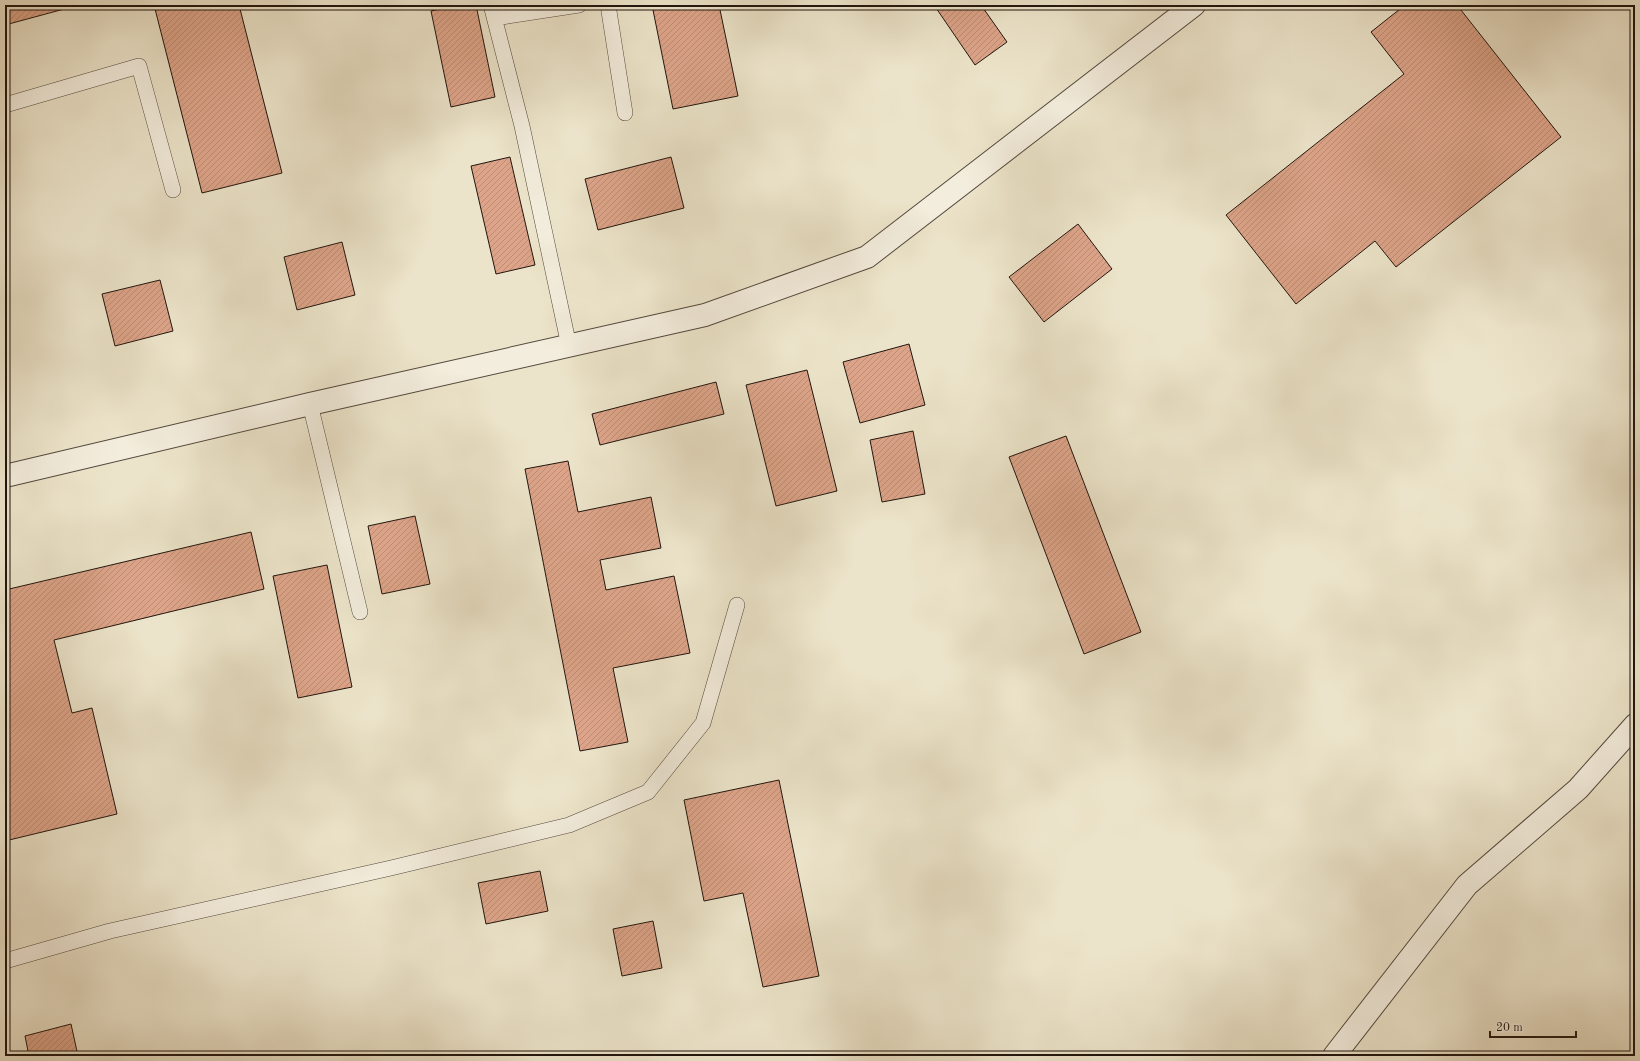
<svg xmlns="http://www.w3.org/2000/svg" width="1640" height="1061" font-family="'Old Standard TT',serif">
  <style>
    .building { fill: url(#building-hatch); stroke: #21150e }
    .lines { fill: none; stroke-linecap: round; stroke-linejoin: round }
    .service-casing { stroke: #54493d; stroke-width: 16 }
    .minor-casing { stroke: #54493d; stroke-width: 24 }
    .service { stroke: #f3eddd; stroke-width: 15 }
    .minor { stroke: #f3eddd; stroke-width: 22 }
  </style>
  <defs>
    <pattern id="building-hatch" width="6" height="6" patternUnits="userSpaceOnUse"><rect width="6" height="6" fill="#dda489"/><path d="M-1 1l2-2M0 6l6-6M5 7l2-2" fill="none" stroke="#bd8c75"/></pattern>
  </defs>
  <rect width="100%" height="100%" fill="#ece4ca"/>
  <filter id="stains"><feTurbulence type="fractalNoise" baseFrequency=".005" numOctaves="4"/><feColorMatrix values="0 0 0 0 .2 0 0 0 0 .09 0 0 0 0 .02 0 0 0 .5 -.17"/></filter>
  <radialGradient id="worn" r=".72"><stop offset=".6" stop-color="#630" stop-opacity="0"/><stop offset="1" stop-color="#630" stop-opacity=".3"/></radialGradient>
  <path class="building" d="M5,5h74l-74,20z
    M154,5h85l43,168 -80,20z
    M458,5h18l19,92 -44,10 -20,-96z
    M652,5h67l19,91 -65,13z
    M934,5h47l26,37 -32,23z
    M1405,5h52l104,132 -165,130 -21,-26 -79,63 -70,-89 178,-141 -33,-42z
    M510,157l25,108 -39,9 -25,-108z
    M671,157l13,51 -86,22 -13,-51z
    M1078,224l34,45 -68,53 -35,-45z
    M342,242l13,53 -58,15 -13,-53z
    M160,280l13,51 -58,15 -13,-52z
    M909,344l16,61 -65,18 -17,-61z
    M807,370l30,121 -61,15 -30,-121z
    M716,382l8,32 -124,31 -8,-31z
    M913,431l12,63 -43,8 -12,-62z
    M1066,436l75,196 -57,22 -75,-197z
    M568,461l10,51 73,-15 10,51 -61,12 6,30 68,-14 16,77 -77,15 15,74 -48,9 -55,-282z
    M415,516l15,68 -48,10 -14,-68z
    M251,532l13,57 -210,51 18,73 20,-5 25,106 -112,27v-251z
    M327,565l25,122 -54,11 -25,-122z
    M779,780l40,196 -56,11 -20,-94 -39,8 -20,-101z
    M540,871l8,40 -62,13 -8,-41z
    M653,921l9,47 -40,8 -9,-47z
    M71,1024l7,32h-49l-4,-20z"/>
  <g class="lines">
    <defs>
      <path id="service" d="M491,5l31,121 47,220
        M608,5l17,108
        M495,18l84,-13
        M5,105l134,-39 34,124
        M310,404l50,208
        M5,961l105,-30 281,-63 178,-43 79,-33 55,-69 34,-118"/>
      <path id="minor" d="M5,476l305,-72 395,-89 162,-58 327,-252
        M1334,1056l133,-171 111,-96 57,-64"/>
    </defs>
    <use href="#service" class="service-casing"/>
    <use href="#minor" class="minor-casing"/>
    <use href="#service" class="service"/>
    <use href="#minor" class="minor"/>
  </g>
  <rect width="1640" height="1061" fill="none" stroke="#ece4ca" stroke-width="20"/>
  <rect x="6" y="6" width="1628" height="1049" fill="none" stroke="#21150e" stroke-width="2"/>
  <rect x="10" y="10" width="1620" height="1041" fill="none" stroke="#21150e"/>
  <path d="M1490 1031v6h86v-6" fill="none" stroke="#21150e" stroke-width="2"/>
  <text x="1496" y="1031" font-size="12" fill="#21150e" stroke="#f3eddd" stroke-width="3" paint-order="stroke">20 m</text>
  <rect width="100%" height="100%" filter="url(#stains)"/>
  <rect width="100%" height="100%" fill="url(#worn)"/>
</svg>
